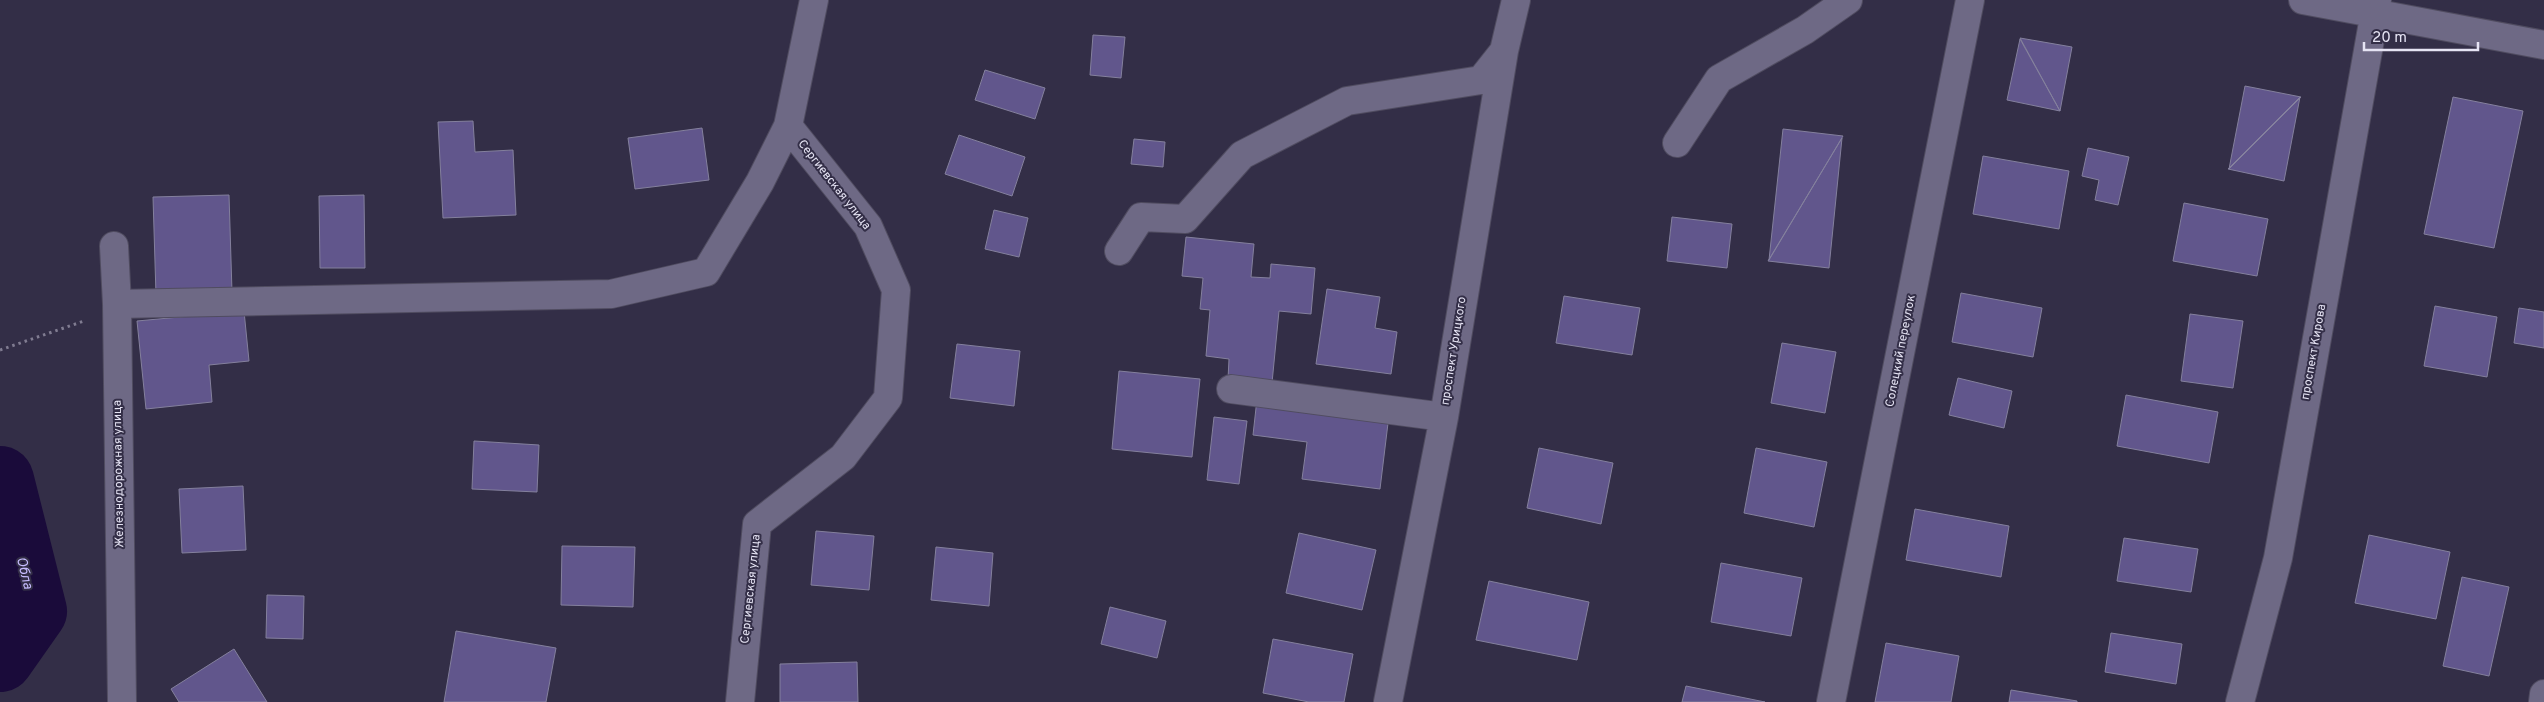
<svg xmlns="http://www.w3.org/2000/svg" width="2544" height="702" font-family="Overpass,sans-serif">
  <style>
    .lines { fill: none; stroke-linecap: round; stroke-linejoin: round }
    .river { stroke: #1a0b3a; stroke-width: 68 }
    .building { fill: #61568c; stroke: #84809d }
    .minor-casing { stroke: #504c60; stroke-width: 30 }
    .path { stroke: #807c91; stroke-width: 3; stroke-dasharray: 2.5 4; stroke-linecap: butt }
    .minor { stroke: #6e6985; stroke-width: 28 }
    .labels { text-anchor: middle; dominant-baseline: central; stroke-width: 4; stroke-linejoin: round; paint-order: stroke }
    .street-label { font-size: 12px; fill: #e6e4f4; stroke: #332e47 }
    .water-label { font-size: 14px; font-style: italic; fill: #c7bcfe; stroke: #332e47 }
  </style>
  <rect width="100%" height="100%" fill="#332e47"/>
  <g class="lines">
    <path class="river" d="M0,480l33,131 -33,47"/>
  </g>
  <path class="building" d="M1093,35l32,2 -4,41 -31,-3z
    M2020,38l52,9 -12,64z
    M2020,39l40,72 -53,-11z
    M985,70l60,18 -10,31 -60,-19z
    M2245,86l56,11 -72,72z
    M2300,97l-16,84 -56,-12z
    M2453,97l70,14 -29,137 -70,-14z
    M473,121l2,31 38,-2 3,65 -73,3 -5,-96z
    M702,128l7,52 -74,9 -7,-51z
    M1783,129l60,7 -74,124z
    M959,135l66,22 -13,39 -67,-22z
    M1842,138l-13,130 -61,-7z
    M1134,139l31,3 -2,25 -32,-3z
    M2088,148l41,9 -11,48 -23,-5 4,-20 -17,-4z
    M1983,156l86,15 -10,58 -86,-15z
    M229,195l3,97 -76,3 -3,-98z
    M364,195l1,73h-45l-1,-72z
    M2184,203l84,16 -11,57 -84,-15z
    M994,210l34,8 -9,39 -34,-8z
    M1672,217l60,7 -5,44 -60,-7z
    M1186,237l68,7 -3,33 19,1 1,-14 44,4 -4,46 -32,-3 -7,72 -44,-4 1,-20 -23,-3 4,-46 -10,-1 3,-31 -21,-2z
    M1327,289l53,8 -5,31 22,4 -6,42 -75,-10z
    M1961,293l81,15 -9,49 -81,-15z
    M1564,296l76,12 -8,47 -76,-12z
    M2435,306l62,11 -10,60 -63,-11z
    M2519,308l25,4v36l-30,-5z
    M244,311l5,50 -40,4 3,37 -66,7 -9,-88z
    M2190,314l53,7 -10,67 -52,-7z
    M1782,343l54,9 -11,61 -54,-10z
    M957,344l63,7 -6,55 -64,-8z
    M1119,371l81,8 -8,78 -80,-8z
    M1958,378l54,13 -8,37 -55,-13z
    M2126,395l92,17 -9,51 -92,-17z
    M1257,399l132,16 -9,74 -78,-10 5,-37 -54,-7z
    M1214,417l33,4 -8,63 -32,-4z
    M474,441l65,4 -2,47 -65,-3z
    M1539,448l74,15 -12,61 -74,-16z
    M1756,448l71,14 -13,65 -70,-14z
    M243,486l3,64 -64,3 -3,-64z
    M1915,509l94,17 -8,51 -95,-17z
    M816,531l58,5 -5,54 -58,-5z
    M1299,533l77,17 -14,60 -76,-17z
    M2369,535l81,17 -14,67 -81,-16z
    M2124,538l74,11 -7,43 -74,-11z
    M562,546l73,1 -2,60 -72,-2z
    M936,547l57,6 -4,53 -58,-6z
    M1721,563l81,15 -11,58 -80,-14z
    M2462,577l47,10 -20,89 -46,-10z
    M1489,581l100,21 -12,58 -101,-20z
    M267,595l37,1 -1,43 -37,-1z
    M1110,607l56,14 -9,37 -56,-14z
    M456,631l100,17 -10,54h-102z
    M2111,633l71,11 -6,40 -71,-12z
    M1273,639l80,15 -9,48h-35l-46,-9z
    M1886,643l73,13 -8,46h-76z
    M234,649l33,53h-88l-8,-13z
    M857,662l1,40h-78v-38z
    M1686,686l79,16h-83z
    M2011,690l66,11v1h-68z"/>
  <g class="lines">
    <defs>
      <path id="minor" d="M2303,0l241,45
        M1677,143l42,-64 86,-49 43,-30
        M114,246l3,58 5,398
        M1119,251l22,-34 44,2 57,-64 105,-54 134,-21 23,-29
        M117,304l494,-10 95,-22 54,-90 28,-56
        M1231,389l213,28
        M740,702l17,-178 86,-67 45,-59 8,-108 -28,-64 -80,-100 26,-126
        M1388,702l56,-285 60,-366 12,-51
        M1831,702l139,-702
        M2240,702l38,-144 99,-558
        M2543,702l1,-8"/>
    </defs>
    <use href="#minor" class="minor-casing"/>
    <path class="path" d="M0,350l84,-29"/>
    <use href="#minor" class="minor"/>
  </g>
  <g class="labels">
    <g class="street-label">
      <text transform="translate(834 185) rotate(52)">Сергиевская улица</text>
      <text transform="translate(1454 351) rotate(-81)">проспект Урицкого</text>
      <text transform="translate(1901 351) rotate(-79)">Солецкий переулок</text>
      <text transform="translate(2314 352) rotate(-80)">проспект Кирова</text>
      <text transform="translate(119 474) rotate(-91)">Железнодорожная улица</text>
      <text transform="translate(751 589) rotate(-84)">Сергиевская улица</text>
    </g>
    <g class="water-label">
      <text transform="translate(24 573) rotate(76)">Обла</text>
    </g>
  </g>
  <path d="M2364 42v8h114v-8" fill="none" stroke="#e6e4f4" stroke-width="2.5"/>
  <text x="2372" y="42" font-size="15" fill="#e6e4f4" stroke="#332e47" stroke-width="4" paint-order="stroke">20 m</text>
</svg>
